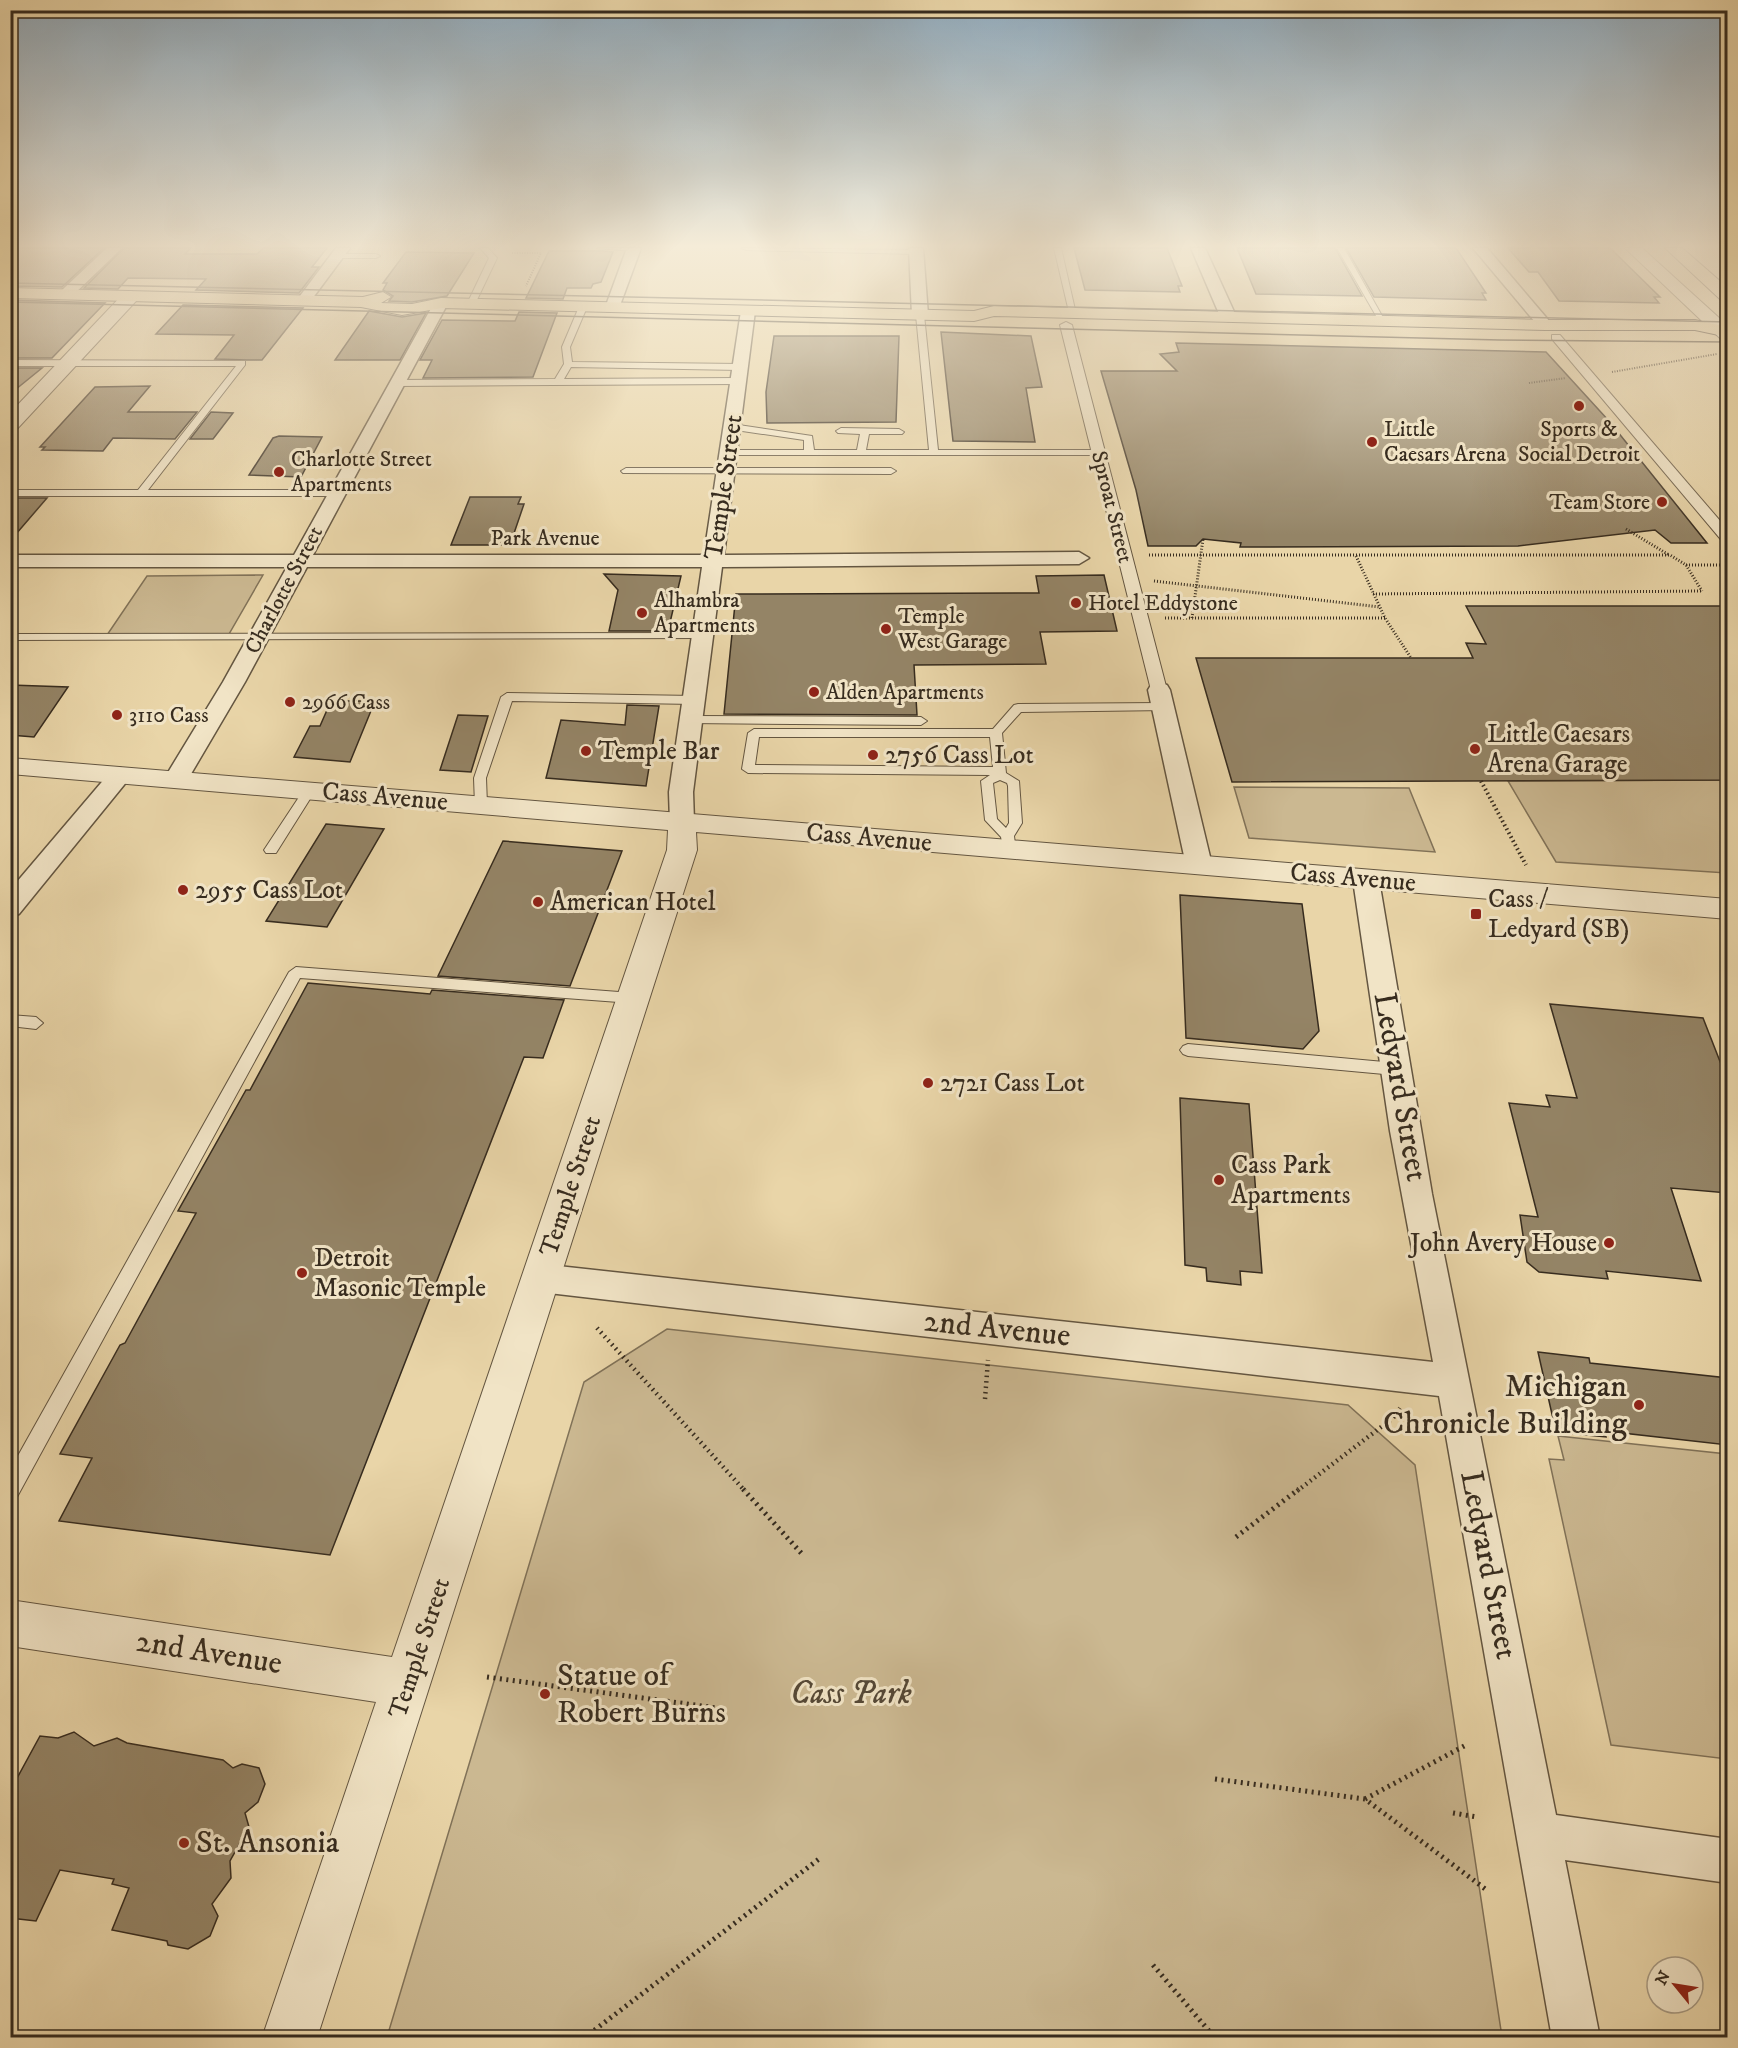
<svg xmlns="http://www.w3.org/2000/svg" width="1738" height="2048" font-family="'IM FELL DW Pica',serif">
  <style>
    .green { fill: #cbb891; stroke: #817258; stroke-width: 1.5 }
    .building { fill: #948466; stroke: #372c1f; stroke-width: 1.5 }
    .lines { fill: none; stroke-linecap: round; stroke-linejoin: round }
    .service-casing { stroke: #645641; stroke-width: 2 }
    .pedestrian-casing { stroke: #645641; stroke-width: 2 }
    .minor-casing { stroke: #645641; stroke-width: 3 }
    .tertiary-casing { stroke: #645641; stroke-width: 2 }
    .primary-casing { stroke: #372c1f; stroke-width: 2 }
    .motorway-casing { stroke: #372c1f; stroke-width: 2 }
    .path-far4 { stroke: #372c1f; stroke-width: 2; stroke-dasharray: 1 1.5; stroke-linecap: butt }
    .path-far3 { stroke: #372c1f; stroke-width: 3; stroke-dasharray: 1 2; stroke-linecap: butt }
    .path-far2 { stroke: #372c1f; stroke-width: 4; stroke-dasharray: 1.5 3; stroke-linecap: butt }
    .path-far1 { stroke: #372c1f; stroke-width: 4.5; stroke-dasharray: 1.5 4; stroke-linecap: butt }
    .path { stroke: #372c1f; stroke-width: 5; stroke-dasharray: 2 4.5; stroke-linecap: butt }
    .service { fill: #f1e4c6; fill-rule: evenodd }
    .pedestrian { fill: #f1e4c6; fill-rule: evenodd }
    .minor { fill: #f1e4c6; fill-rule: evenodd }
    .tertiary { fill: #f1e4c6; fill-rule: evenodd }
    .primary { fill: #e9d5a8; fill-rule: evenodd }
    .motorway { fill: #e9d5a8; fill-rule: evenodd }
    .tram { stroke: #372c1f; stroke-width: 1.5 }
    .poi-dot { fill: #8f2418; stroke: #f1e4c6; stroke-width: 2 }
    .labels { text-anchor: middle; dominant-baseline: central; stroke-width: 6; stroke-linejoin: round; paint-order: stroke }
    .far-poi-label { font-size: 22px; fill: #372c1f; stroke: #f1e4c6; text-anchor: start }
    .far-street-label { font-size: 22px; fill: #372c1f; stroke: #f1e4c6 }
    .street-label { font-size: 26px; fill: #372c1f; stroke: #f1e4c6 }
    .poi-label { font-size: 26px; fill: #372c1f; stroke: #f1e4c6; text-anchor: start }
    .near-street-label { font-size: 32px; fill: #372c1f; stroke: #f1e4c6 }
    .near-poi-label { font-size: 32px; fill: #372c1f; stroke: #f1e4c6; text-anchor: start }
    .near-park-label { font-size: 32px; font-style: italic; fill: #554836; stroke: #f1e4c6 }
  </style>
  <rect width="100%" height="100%" fill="#e9d5a8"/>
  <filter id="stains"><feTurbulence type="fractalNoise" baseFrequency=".00333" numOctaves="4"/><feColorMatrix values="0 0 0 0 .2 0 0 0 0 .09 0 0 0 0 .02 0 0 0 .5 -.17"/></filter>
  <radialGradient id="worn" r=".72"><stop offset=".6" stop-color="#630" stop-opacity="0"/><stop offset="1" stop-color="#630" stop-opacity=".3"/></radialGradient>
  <path class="green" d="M263,575l-34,59 -122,1 40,-59z
    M1727,780v93l-171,-11 -48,-81z
    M1234,787l175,1 26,64 -186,-14z
    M667,1329l681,76 67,60 87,572h-1115l197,-655z
    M1558,1436l169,18v305l-116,-14 -62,-286 15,1z"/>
  <path class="building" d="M10,248h94l-42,39 -52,-1z
    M124,248h67l-6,6h72l6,-6h64l-15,19h7l-20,26 -103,-3 10,-11 -78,-1 -10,11 -34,-1z
    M1074,248h93l15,38h-4l2,6 -95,-2z
    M1237,248h98l27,48 -106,-2z
    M1346,248h110l30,45h-4l4,7 -112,-3z
    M1508,248h102l50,49h-6l5,6 -100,-2 -21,-29h-9z
    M549,251h53l11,1 -12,30 -8,2 -2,4h-24l-4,11 -37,-1z
    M406,252l68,1 -27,43 -35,6 -23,-1 4,-5 -10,-6 4,-7h-4z
    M10,300l95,3 -53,55h-42z
    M183,305l120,3 -41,52h-15l-32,-1 19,-24 -78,-1z
    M369,311l33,6 24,-4 -26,47h-65z
    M519,312l38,1 -24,64 -110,1 9,-18h-12l22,-40 73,1z
    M941,332l90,4 11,51 -16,1 9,54 -82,-1z
    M774,336h125l-3,86 -129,1 -1,-31z
    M1176,343l370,9 63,69 98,122h-36l-16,-13 -137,16 -278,1 1,-4 -38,-4 -7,7h-48l-12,-56 -35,-119h76l-17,-17 19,-2z
    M10,368h32l-32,26z
    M150,386l-22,26h69l-22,27 -62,-1 -10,13 -61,-1 3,-3h-5l55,-60z
    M211,412l22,1 -20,26h-23z
    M279,436l43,1 -21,40 -52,-2 24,-37z
    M470,497h51l-3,7h6l-14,41h-59z
    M10,498h37l-37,43z
    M604,574l77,2 -13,55h-59l9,-41z
    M1104,575l13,56 -77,1 6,32 -132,1 3,50 -193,-1 12,-120 303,-1 -3,-17z
    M1466,606h262v174l-496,2 -36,-124h277l-7,-15 20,1z
    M10,685l58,2 -34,50 -24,-2z
    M331,701h44l-25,61 -56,-5 16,-31h10z
    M627,705l32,1 -13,80 -100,-8 15,-58 64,5z
    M458,715l30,1 -17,56 -31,-2z
    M326,824l58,5 -57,98 -61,-6z
    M503,841l119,10 -52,135 -132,-10z
    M1180,895l122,9 17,127 -16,18 -117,-11z
    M308,983l122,11 2,-4 132,10 -21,58 -19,-1 -194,498 -271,-34 33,-63 -32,-4 60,-109 5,-2 71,-130 -18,-2 68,-121h4z
    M1550,1004l153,14 25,64v111l-57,-5 30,93 -95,-10 2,8 -69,-7 -12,-10 -7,-47 18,2 -29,-114 41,4 -4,-12 31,3z
    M1180,1098l69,6 13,169 -22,-2 1,14 -34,-4 -1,-13 -21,-3z
    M1538,1352l51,6 1,5 138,15v67l-124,-14 2,6 -50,-5z
    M74,1732l20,14 23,-8 10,5 96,17 10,8 9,-4 17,4 6,16 -7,18 -13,11 4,14 -19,34 1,17 -19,26 6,12 -8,20 -22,13 -20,-4 -1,-4 -55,-11 17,-42 -17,-4 2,-5 -54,-9 -24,51 -26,-3v-127l30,-55 18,2z"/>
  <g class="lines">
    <defs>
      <path id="service" d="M480,248h8l9,10 -22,46 -4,2 -4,-2 22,-46z
        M597,248h39l1,1 -4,2z
        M742,248l174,2 4,2 -4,2 -170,-4z
        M1054,248h7l15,66 -7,-2z
        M1337,248h7l42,75 -7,-2z
        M336,254h40l4,2 -4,2h-43z
        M583,305l4,2 -17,40 2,15 168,2 4,3 -4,3 -169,-3 -7,12 174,-1 4,3 -4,3 -341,2 -4,-3 4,-3 158,-1 9,-15 -2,-17 17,-40z
        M920,313l4,2 14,135h160l3,1v4h-376v-4l3,-1h76v-10l-75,-11v-4l3,-1 80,12 2,14h43l3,-16 -22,-1 -2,-2 5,-3 58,1 5,3 -2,2h-33l-3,16h63l-13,-135z
        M10,360l235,1v4l-97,125h189l5,3 -5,3h-327v-6h128l98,-124h-226z
        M626,468h265l5,3 -5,3 -268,-1 -2,-2z
        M703,633l4,1v4l-697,2v-6z
        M507,693l188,3 6,4 -6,4 -183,-3 -26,77 1,27 -6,4 -6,-4 -1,-27 27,-81z
        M1163,703l6,4 -2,3 -146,2 -19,21 4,40 13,8 3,42 -8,13 1,8 -7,4 -5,-1 -2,-10 -16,-17 -4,-39 9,-6 -242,-2 -6,-4 6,-36 6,-4h239l21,-24 4,-1zM759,737h231l3,30 -238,-2zM1000,780l7,3 1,3 1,37 -3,5 -9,-9 -4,-36z
        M692,716l229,1 6,4 -6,4 -233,-2v-6z
        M309,787l6,4 -39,62h-10l-2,-3 2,-3 39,-59z
        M296,967l336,26 7,5 -7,5 -332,-25 -283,519 -7,2v-29l279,-498z
        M10,1015l26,2 7,6 -7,6 -26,-3z
        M1188,1044l207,19 5,2 3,4 -3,4 -5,2 -207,-19 -5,-2 -3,-4 3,-4z"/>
      <path id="pedestrian" d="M1066,322l6,3 95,365 -2,3h-12l-2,-3 -91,-365z
        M1552,335h8l168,195v13l-5,-1 -171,-203z"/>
      <path id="minor" d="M107,248h15l-51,49h-10l-2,-3 2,-3z
        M336,248h14l-41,55h-10l-2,-3z
        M627,248h14l-22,60 -2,3h-10l-2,-3z
        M909,248h14l5,67 -8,5 -8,-5z
        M1191,248h14l31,68 -3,3 -5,2 -8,-5z
        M1473,248h14l63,74 3,3 -3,3h-10z
        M441,299l7,4 -135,252h391l37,-244 7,-4 7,4 -31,244 355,-3 10,6 -10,6 -357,3 -29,225 1,30 -3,6 -9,2 -9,-2 -3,-6 -1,-30 33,-225h-395l-62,115 -57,97 -4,5 -8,2 -8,-2 -4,-5 59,-97 64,-115h-277v-12h284l140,-252z
        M1159,683l8,2 3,5 42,175 -4,6 -9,2 -9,-2 -4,-6 -38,-175 3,-5z
        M120,768l8,2 4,5 -4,5 -109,134 -9,3v-27l102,-120z
        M1366,871l9,3 4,6 53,314 124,621 172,24v44l-163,-23 35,178h-48l-113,-642 -899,-104 -12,-4 -5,-10 5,-10 12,-4 893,98 -43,-231 -37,-251 4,-6z"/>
      <path id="tertiary" d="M1625,248h17l86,78v15l-6,-1z
        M131,291l8,5 -2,4 -120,129 -7,2v-18l115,-121z
        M10,758l1718,141v20l-1032,-87 1,18 -380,1188h-55l114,-336 -366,-56v-46l382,57 275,-807 1,-20 -658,-56z"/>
      <path id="primary" d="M10,288l353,9 20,-5 8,5 -10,6 31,1 29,-6 533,13 20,-5 551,14h150l33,7v10l-33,-7h-150l-551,-14 -20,5 -532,-13 -40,7 -41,-8 -351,-9z"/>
      <path id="motorway" d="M1665,248h17l46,40v14l-6,-1z
        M1718,248h10v6z"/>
    </defs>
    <use href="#service" class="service-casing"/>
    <use href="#pedestrian" class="pedestrian-casing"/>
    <use href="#minor" class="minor-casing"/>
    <use href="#tertiary" class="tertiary-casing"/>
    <use href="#primary" class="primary-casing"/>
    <use href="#motorway" class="motorway-casing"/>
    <path class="path-far4" d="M512,253h29l-15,33
      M1612,372l105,-18
      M1529,383l37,-5"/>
    <path class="path-far3" d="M1626,529l43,26
      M1149,555h521l16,10 16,26
      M1356,556l29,62 26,40
      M1686,565h42
      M1154,581l226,26
      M1373,594l329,-3
      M1165,618h220
      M1192,618l11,-79"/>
    <path class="path-far2" d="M1481,781l45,84"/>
    <path class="path-far1" d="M597,1328l148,163
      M985,1399l3,-39
      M1297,1491l96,-73 7,-10"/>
    <path class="path" d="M743,1489l60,66
      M1236,1537l63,-48
      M487,1677l230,31
      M1215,1779l150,20 123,92
      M1365,1799l101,-54
      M1453,1813l24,4
      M1153,1965l62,73
      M584,2038l235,-179"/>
    <use href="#service" class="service"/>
    <use href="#pedestrian" class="pedestrian"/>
    <use href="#minor" class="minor"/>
    <use href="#tertiary" class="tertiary"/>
    <use href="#primary" class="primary"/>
    <use href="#motorway" class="motorway"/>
    <path class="tram" d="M10,283l1718,39
      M10,302l1490,38 228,2"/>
  </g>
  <linearGradient id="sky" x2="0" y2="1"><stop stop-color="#90aabc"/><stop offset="0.46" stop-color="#f5ecd8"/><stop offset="1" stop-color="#f5ecd8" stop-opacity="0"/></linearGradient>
  <rect width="1738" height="535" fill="url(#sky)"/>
  <g class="poi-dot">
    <circle cx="1579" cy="406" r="6"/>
    <circle cx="1372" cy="442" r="6"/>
    <circle cx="279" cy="472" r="6"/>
    <circle cx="1662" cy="502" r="6"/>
    <circle cx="1076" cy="603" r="6"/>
    <circle cx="642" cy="613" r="6"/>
    <circle cx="886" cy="629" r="6"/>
    <circle cx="814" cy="692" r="6"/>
    <circle cx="290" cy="702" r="6"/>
    <circle cx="117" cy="715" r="6"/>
    <circle cx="1475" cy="749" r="6"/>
    <circle cx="586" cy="751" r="6"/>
    <circle cx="873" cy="755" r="6"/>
    <circle cx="183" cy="890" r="6"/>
    <circle cx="538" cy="902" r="6"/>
    <rect x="1470" y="908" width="12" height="12" rx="3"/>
    <circle cx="928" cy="1083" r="6"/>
    <circle cx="1219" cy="1180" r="6"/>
    <circle cx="1609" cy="1243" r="6"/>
    <circle cx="302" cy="1273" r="6"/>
    <circle cx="1639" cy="1405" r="6"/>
    <circle cx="545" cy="1694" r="6"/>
    <circle cx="184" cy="1843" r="6"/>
  </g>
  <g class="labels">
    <g class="far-poi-label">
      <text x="1384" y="429">Little<tspan x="1384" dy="25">Caesars Arena</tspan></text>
      <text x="1579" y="429" text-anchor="middle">Sports &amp;<tspan x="1579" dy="25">Social Detroit</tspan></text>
      <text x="291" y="459">Charlotte Street<tspan x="291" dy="25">Apartments</tspan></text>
      <text x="1650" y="502" text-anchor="end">Team Store</text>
      <text x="654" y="600">Alhambra<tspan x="654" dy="25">Apartments</tspan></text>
      <text x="1088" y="603">Hotel Eddystone</text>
      <text x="898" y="616">Temple<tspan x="898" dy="25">West Garage</tspan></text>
      <text x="826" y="692">Alden Apartments</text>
      <text x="302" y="702">2966 Cass</text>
      <text x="129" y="715">3110 Cass</text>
    </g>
    <g class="far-street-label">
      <text transform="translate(1112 507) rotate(76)">Sproat Street</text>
      <text x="545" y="538">Park Avenue</text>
      <text transform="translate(284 590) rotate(-62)">Charlotte Street</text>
    </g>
    <g class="street-label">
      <text transform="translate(724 487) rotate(-82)">Temple Street</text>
      <text transform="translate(385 797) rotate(5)">Cass Avenue</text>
      <text transform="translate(869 838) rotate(5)">Cass Avenue</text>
      <text transform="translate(1353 878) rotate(5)">Cass Avenue</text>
      <text transform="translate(571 1186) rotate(-72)">Temple Street</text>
      <text transform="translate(420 1648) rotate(-72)">Temple Street</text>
    </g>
    <g class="poi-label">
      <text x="1487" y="734">Little Caesars<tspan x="1487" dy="30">Arena Garage</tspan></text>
      <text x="598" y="751">Temple Bar</text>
      <text x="885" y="755">2756 Cass Lot</text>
      <text x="195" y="890">2955 Cass Lot</text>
      <text x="1488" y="899">Cass /<tspan x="1488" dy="30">Ledyard (SB)</tspan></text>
      <text x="550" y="902">American Hotel</text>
      <text x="940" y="1083">2721 Cass Lot</text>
      <text x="1231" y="1165">Cass Park<tspan x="1231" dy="30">Apartments</tspan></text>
      <text x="1597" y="1243" text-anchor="end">John Avery House</text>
      <text x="314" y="1258">Detroit<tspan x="314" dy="30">Masonic Temple</tspan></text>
    </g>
    <g class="near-street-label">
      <text transform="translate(1400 1087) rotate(80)">Ledyard Street</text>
      <text transform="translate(997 1329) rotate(6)">2nd Avenue</text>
      <text transform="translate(1488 1565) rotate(79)">Ledyard Street</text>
      <text transform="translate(209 1653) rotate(9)">2nd Avenue</text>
    </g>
    <g class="near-poi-label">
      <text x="1627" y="1387" text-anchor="end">Michigan<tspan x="1627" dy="37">Chronicle Building</tspan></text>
      <text x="557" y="1676">Statue of<tspan x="557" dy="37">Robert Burns</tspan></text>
      <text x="196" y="1843">St. Ansonia</text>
    </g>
    <g class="near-park-label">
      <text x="851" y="1694">Cass Park</text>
    </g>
  </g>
  <rect width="1738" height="2048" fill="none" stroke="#e9d5a8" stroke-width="36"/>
  <rect x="12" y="12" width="1714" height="2024" fill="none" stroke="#372c1f" stroke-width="3"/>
  <rect x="18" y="18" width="1702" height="2012" fill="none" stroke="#372c1f" stroke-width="1.5"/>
  <g transform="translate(1675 1985) rotate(300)"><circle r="28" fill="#f1e4c6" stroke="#a79a83" stroke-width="1.5"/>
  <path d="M0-4.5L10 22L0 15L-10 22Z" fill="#8f2418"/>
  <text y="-9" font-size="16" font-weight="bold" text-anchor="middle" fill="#372c1f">N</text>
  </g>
  <rect width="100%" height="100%" filter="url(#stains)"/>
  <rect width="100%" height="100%" fill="url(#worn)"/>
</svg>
